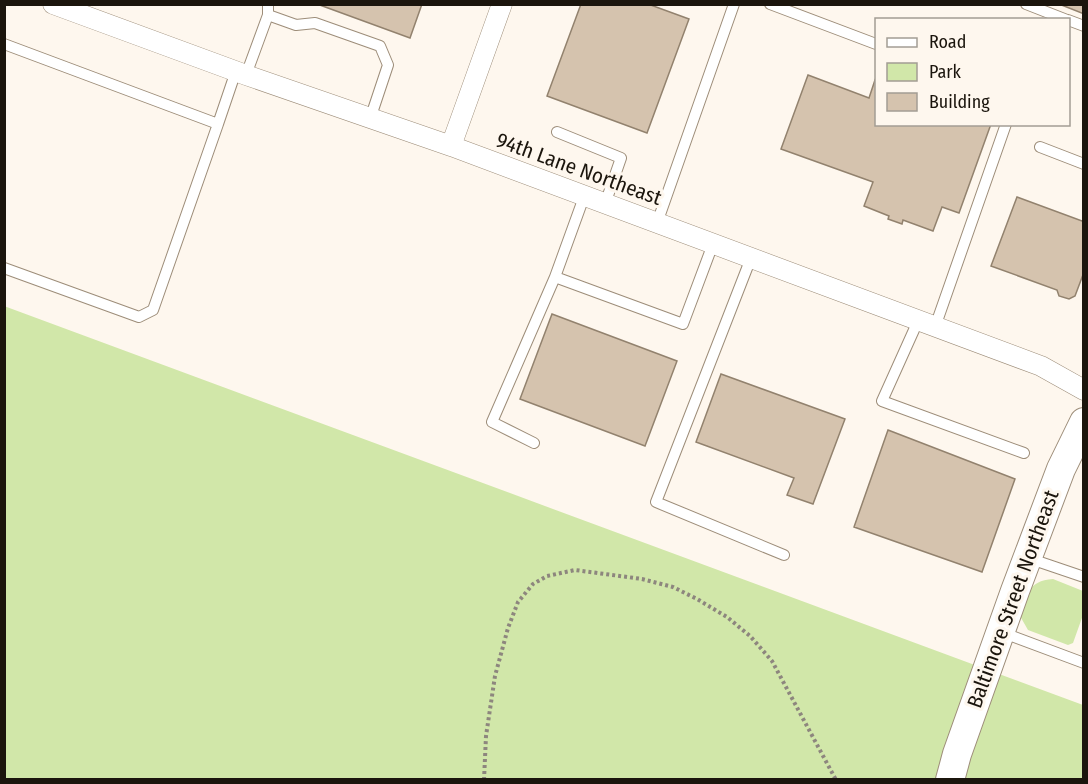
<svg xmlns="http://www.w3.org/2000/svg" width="1088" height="784" font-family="'Fira Sans Condensed',sans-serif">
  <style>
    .green { fill: #d1e7a9 }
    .building { fill: #d5c3ae; stroke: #92826e; stroke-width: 1.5 }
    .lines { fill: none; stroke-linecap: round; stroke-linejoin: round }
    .lane-casing { stroke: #9d8d79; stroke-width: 12 }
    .street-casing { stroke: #9d8d79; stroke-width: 21 }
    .secondary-casing { stroke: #9d8d79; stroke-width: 30 }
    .path { stroke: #8d867e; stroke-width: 4; stroke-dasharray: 3 3; stroke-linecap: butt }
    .lane { stroke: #fff; stroke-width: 10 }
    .street { stroke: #fff; stroke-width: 20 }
    .secondary { stroke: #fff; stroke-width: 28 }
    .labels { text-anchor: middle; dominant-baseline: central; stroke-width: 6; stroke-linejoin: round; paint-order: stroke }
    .street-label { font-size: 21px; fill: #1b150d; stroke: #fef7ee }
  </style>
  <rect width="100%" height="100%" fill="#fef7ee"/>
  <path class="green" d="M4,306l1079,399v74h-1078z
    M1053,579l30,12v24l-10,28 -5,2 -40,-15 -8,-14c8,-21 7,-35 33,-37z"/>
  <path class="building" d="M317,4h105l-12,34z
    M581,4h67l41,15 -42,114 -100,-37z
    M1059,4h25v10z
    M808,75l61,23 6,-18 1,1v43h115l-32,89 -17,-6 -9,24 -30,-11 -1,4 -14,-5 1,-3 -25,-10 9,-24 -92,-33z
    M1017,197l65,24h2v51l-9,24 -6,3 -10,-3 -2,-6 -66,-24z
    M552,314l125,47 -32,85 -125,-47z
    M721,374l124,45 -32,85 -26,-9 7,-17 -98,-36z
    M888,430l127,49 -33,93 -128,-45z"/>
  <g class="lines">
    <defs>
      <path id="lane" d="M268,4v11l28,10 19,-2 65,23 8,19 -18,54
        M770,4l106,40
        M1026,4l41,16
        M1068,20l16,6
        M4,44l214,80 18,-53
        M246,75l22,-60
        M557,132l64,26 -16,46
        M1040,147l44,17
        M584,197l-29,80 128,47 30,-80
        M657,223l77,-219
        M751,258l-95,244 128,53
        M4,268l135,49 14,-7 65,-186
        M918,321l-36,80 142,52
        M935,327l71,-203
        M534,443l-42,-21 63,-145
        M1028,558l56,19
        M1001,632l83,31"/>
      <path id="street" d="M53,4l193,71 205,71 590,220 43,24
        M451,146l51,-142"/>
      <path id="secondary" d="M950,780l7,-26 58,-163 46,-122 23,-47"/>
    </defs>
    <use href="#lane" class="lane-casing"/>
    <use href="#street" class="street-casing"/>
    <use href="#secondary" class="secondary-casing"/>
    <path class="path" d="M484,780l2,-44 9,-60 13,-48 10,-26 15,-18 14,-8 28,-6 67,9 31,8 24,12 30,18 23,19 22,25 64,119"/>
    <use href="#lane" class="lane"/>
    <use href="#street" class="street"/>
    <use href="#secondary" class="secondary"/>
  </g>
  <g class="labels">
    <g class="street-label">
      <text transform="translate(579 169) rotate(20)">94th Lane Northeast</text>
      <text transform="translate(1013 599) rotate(-70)">Baltimore Street Northeast</text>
    </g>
  </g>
  <rect width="1088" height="784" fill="none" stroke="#1b150d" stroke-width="12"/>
  <rect x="875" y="18" width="195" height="108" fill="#fef7ee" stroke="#a39d94" stroke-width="1.5"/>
  <rect x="887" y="38" width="30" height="9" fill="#ffffff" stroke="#a39d94" stroke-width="1.5"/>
  <text x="929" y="48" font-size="18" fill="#1b150d">Road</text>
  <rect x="887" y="63" width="30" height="18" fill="#d1e7a9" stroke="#a39d94" stroke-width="1.5"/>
  <text x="929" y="78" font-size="18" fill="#1b150d">Park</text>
  <rect x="887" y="93" width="30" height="18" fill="#d5c3ae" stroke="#a39d94" stroke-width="1.5"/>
  <text x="929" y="108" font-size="18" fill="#1b150d">Building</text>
</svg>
